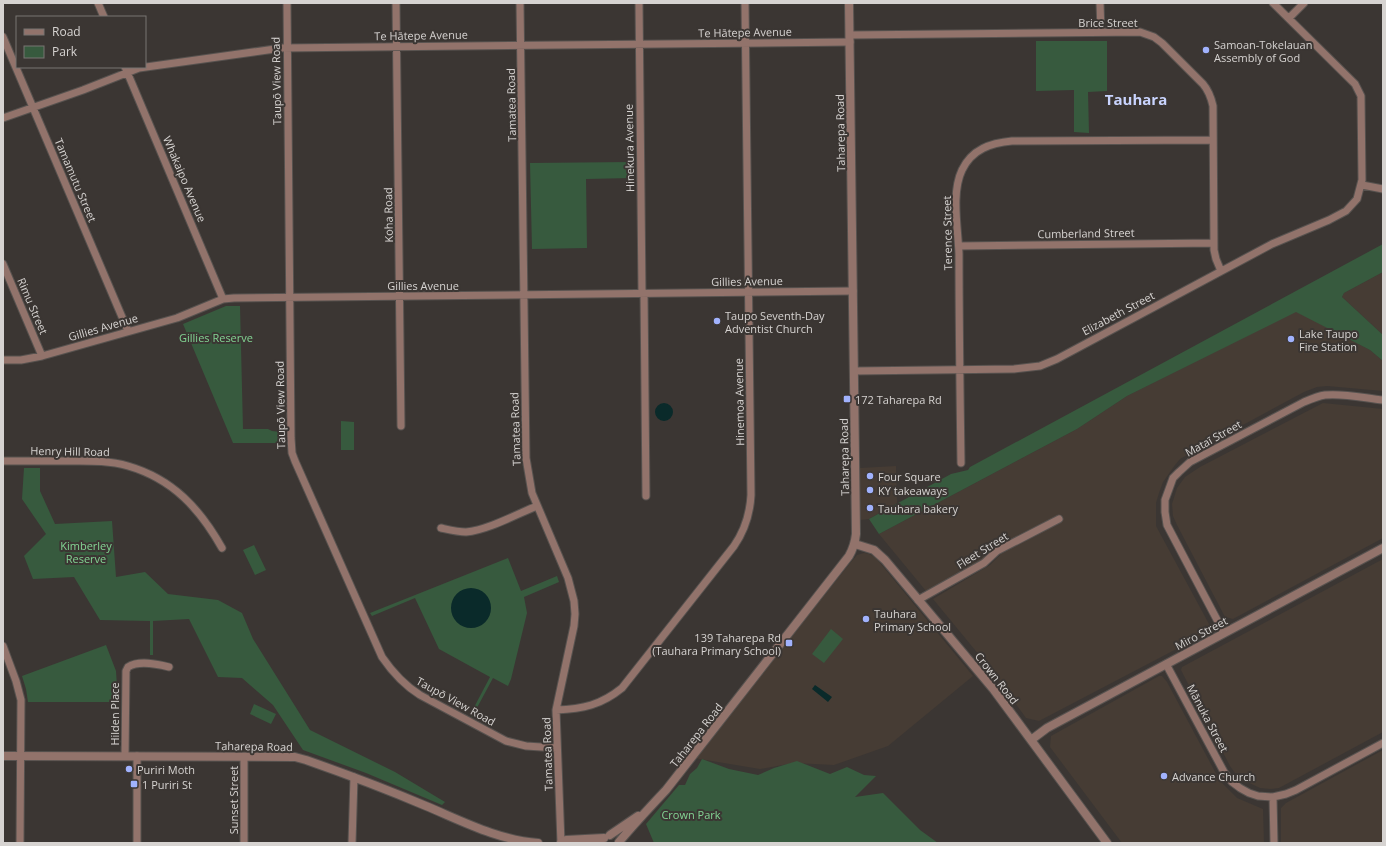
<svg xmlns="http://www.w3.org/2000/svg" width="1386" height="846" font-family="'Open Sans',sans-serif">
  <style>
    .built { fill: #463c34 }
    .green { fill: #375a3e }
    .water { fill: #0a2a2a }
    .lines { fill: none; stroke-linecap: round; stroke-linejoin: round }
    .minor-casing { stroke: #57524f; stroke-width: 9 }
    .tertiary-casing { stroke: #57524f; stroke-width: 10 }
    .minor { stroke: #92736b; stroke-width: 7 }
    .tertiary { stroke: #92736b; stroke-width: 8 }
    .poi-dot { fill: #a1b2fd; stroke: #3b3633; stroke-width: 1.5 }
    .labels { text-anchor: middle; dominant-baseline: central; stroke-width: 4; stroke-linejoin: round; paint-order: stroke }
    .street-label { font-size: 11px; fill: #d6d3d1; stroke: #3b3633 }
    .poi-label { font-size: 11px; fill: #d6d3d1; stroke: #3b3633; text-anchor: start }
    .park-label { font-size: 11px; fill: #82d493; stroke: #3b3633 }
    .district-label { font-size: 15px; font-weight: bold; fill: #c9d4fe; stroke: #3b3633 }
  </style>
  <rect width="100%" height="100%" fill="#3b3633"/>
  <path class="built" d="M1383,272v63l-41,-38 2,-4z
    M1296,311l74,39 13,11v30l-56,-5 -10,1 -13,5 -124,67 -5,6 -12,17 -4,11 -3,10v23l53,98 -2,9 -168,88 -13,-3 -37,-51 -56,-68 57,-34 11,-11 61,-33 -2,-5 -66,32 -12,13 -56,30 -47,-57 198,-105 50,-33z
    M1323,403l60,6v129l-150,81 -8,-2 -48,-92 -4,-9 -1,-12 5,-16 8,-11 15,-10z
    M896,466l1,37 -28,16 -9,1v-52z
    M864,553l5,1 7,4 97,118 -85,70 -54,19 -40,-2 -34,6 -66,-11 157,-196 6,-7z
    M1383,559v173l-104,56 -8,1 -11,-1 -17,-8 -8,-7 -5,-7 -49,-96 1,-3z
    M1159,676h3l5,6 53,99 17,17 26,11 1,34h-142l-72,-96 1,-11z
    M1383,750v93h-102v-35l5,-5z"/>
  <path class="green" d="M1036,41h71v50l-19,1 1,41 -15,-1v-42l-38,1z
    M631,162v16l-45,1 1,69 -55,1 -2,-86z
    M1383,244v28l-39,21 -2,4 41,38v26l-13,-11 -74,-38 -169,84 -50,33 -198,105 -10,-15 82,-45 17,-4 2,-3z
    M226,306h14l3,123h25l4,2 10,1v11h-49l-50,-119z
    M341,421l13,1v28h-13z
    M24,468h16v23l15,33 57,-3 4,56 29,-5 23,22 50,6 24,13 11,26 57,91 85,42 50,30 -3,3 -76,-32 -63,-23 -30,-45 -31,-27 -24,-1 -29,-58 -36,2v34h-3v-34l-50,-1 -26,-43 -41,2 -9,-23 22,-22 -24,-35z
    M254,545l12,25 -11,5 -12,-25z
    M508,558l13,33 36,-15 2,6 -35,15 3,16 -16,66 -3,7 -15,-8 -21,39 -2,-2 20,-38 -51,-28 -24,-51 -43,18 -2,-3z
    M831,629l12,10 -19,24 -12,-9z
    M106,645l10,26 2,31h-90l-2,-13 -4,-13z
    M254,704l22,10 -5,10 -21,-10z
    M702,759l27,10 29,6 16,-7 23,-7 33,13 17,-7 17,8 12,1 -21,21 28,-4 37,37 18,13h-284l-8,-19 33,-39h6l5,-11 7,-6z"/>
  <path class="water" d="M655 412a9 9 0 1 1 18 0a9 9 0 1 1-18 0Z
    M451 608a20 20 0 1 1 40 0a20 20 0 1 1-40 0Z
    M815,685l17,12 -4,5 -16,-13z"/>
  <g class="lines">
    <defs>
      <path id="minor" d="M98,3l6,14
        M287,3l4,435 1,15 3,8 87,196c11,16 22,28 38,38l86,46 20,5 31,2
        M396,3l5,423
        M520,3l6,455 6,35 36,85 6,23 1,13 -1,12 -18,84 5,133
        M639,3l3,290
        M1100,3l1,29
        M1289,18l15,-15
        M850,35l290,-3 14,5 8,6 41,41c6,7 8,13 10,22l1,144 2,9 5,12
        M3,37l125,294
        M125,67l98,232
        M3,118l80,-28 56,-22 143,-20 568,-6
        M1362,185l21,4
        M959,246l255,-3
        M3,264l39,92
        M644,293l2,203
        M3,360h18l21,-4 135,-38 46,-19 11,-1 619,-7
        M854,371l160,-2 26,-3 17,-7 215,-115 57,-24 17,-9 11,-12 5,-19 -1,-84 -6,-12 -82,-81
        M3,461c21,0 43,0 64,0 20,0 41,-1 61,5 45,13 72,43 94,82
        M961,463c-1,-70 -2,-139 -2,-209 -1,-26 -8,-61 3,-84 10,-21 29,-27 50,-29l201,-1
        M441,528c9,2 17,4 25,4 22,-2 51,-18 71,-26
        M918,600l66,-37 13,-12 62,-32
        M1224,633l-57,-108 -2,-13v-12l8,-22 6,-6 11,-10 114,-60c7,-3 14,-6 21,-7 19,-2 39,3 58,5
        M3,646l13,35 5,19 -1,143
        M1166,664l58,108 8,10 8,6 9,5 9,3 15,1 13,-3 10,-4 87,-47
        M556,710c27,-1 45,-5 66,-22l112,-142c11,-16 16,-32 17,-51l-6,-492
        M125,756l1,-85 2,-4c11,-7 29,-3 41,0
        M137,756v87
        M1273,797l1,46
        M244,843v-86
        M352,843l2,-66"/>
      <path id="tertiary" d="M855,544l19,6 11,10 109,130 113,153
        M1031,740l16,-12 336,-180
        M3,756l292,1 11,3c40,14 80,29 120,46 36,15 72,34 112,37
        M610,835l28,-19
        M619,842c15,-18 31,-35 47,-52l183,-234c4,-7 6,-13 7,-22l-7,-531
        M561,843l5,-3 38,-2"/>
    </defs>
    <use href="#minor" class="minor-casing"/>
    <use href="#tertiary" class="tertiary-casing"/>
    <use href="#minor" class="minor"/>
    <use href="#tertiary" class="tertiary"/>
  </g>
  <g class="poi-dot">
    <circle cx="1206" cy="50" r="4"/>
    <circle cx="717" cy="321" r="4"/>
    <circle cx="1291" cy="339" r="4"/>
    <rect x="843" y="395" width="8" height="8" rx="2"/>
    <circle cx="870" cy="476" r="4"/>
    <circle cx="870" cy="490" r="4"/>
    <circle cx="870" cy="508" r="4"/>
    <circle cx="866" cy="619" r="4"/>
    <rect x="785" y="639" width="8" height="8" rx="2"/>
    <circle cx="129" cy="769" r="4"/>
    <circle cx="1164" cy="776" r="4"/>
    <rect x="130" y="780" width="8" height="8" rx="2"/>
  </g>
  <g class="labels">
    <g class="street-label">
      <text x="1108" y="22">Brice Street</text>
      <text transform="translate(745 32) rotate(-1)">Te Hātepe Avenue</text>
      <text transform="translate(421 35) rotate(-1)">Te Hātepe Avenue</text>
      <text transform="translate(276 81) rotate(-91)">Taupō View Road</text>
      <text transform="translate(511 105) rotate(-91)">Tamatea Road</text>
      <text transform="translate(840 133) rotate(-91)">Taharepa Road</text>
      <text transform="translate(629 148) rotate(-91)">Hinekura Avenue</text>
      <text transform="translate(185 179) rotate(67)">Whakaipo Avenue</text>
      <text transform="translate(76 180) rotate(67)">Tamamutu Street</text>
      <text transform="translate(388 215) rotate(-91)">Koha Road</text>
      <text transform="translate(947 233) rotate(-91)">Terence Street</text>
      <text transform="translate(1086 233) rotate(-1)">Cumberland Street</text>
      <text transform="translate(747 281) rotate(-1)">Gillies Avenue</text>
      <text x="423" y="285">Gillies Avenue</text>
      <text transform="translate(33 306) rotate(67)">Rimu Street</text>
      <text transform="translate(1118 313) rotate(-28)">Elizabeth Street</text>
      <text transform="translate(103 327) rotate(-16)">Gillies Avenue</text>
      <text transform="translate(739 402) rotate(-91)">Hinemoa Avenue</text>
      <text transform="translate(280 405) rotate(-91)">Taupō View Road</text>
      <text transform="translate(515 429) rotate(-92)">Tamatea Road</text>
      <text transform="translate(1213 438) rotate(-29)">Mataī Street</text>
      <text transform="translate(70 451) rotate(1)">Henry Hill Road</text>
      <text transform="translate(844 457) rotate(-91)">Taharepa Road</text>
      <text transform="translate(982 550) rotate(-32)">Fleet Street</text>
      <text transform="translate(1201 633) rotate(-28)">Miro Street</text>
      <text transform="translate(997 678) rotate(52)">Crown Road</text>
      <text transform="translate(456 701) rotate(29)">Taupō View Road</text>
      <text transform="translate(114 714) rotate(-90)">Hilden Place</text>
      <text transform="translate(1208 718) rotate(62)">Mānuka Street</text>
      <text transform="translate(696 735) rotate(-52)">Taharepa Road</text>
      <text transform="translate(254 746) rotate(1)">Taharepa Road</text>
      <text transform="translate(547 754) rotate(-92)">Tamatea Road</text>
      <text transform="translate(233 800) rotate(-90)">Sunset Street</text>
    </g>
    <g class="poi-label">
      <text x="1214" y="44">Samoan-Tokelauan<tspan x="1214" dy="13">Assembly of God</tspan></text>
      <text x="725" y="315">Taupo Seventh-Day<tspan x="725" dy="13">Adventist Church</tspan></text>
      <text x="1299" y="333">Lake Taupo<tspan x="1299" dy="13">Fire Station</tspan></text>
      <text x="855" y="399">172 Taharepa Rd</text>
      <text x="878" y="476">Four Square</text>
      <text x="878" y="490">KY takeaways</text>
      <text x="878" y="508">Tauhara bakery</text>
      <text x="874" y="613">Tauhara<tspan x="874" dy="13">Primary School</tspan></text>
      <text x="781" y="637" text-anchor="end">139 Taharepa Rd<tspan x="781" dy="13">(Tauhara Primary School)</tspan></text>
      <text x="137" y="769">Puriri Moth</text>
      <text x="1172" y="776">Advance Church</text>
      <text x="142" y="784">1 Puriri St</text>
    </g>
    <g class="park-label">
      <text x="216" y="337">Gillies Reserve</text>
      <text x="86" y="545">Kimberley<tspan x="86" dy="13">Reserve</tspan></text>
      <text x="691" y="814">Crown Park</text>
    </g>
    <g class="district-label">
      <text x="1136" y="99">Tauhara</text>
    </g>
  </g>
  <rect width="1386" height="846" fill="none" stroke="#d6d3d1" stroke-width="8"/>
  <rect x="16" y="16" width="130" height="52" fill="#3b3633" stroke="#797572"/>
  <rect x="24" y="29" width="20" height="6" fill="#92736b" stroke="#797572"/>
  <text x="52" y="36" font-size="12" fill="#d6d3d1">Road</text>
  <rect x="24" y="46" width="20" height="12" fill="#375a3e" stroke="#797572"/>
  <text x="52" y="56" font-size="12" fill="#d6d3d1">Park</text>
</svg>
